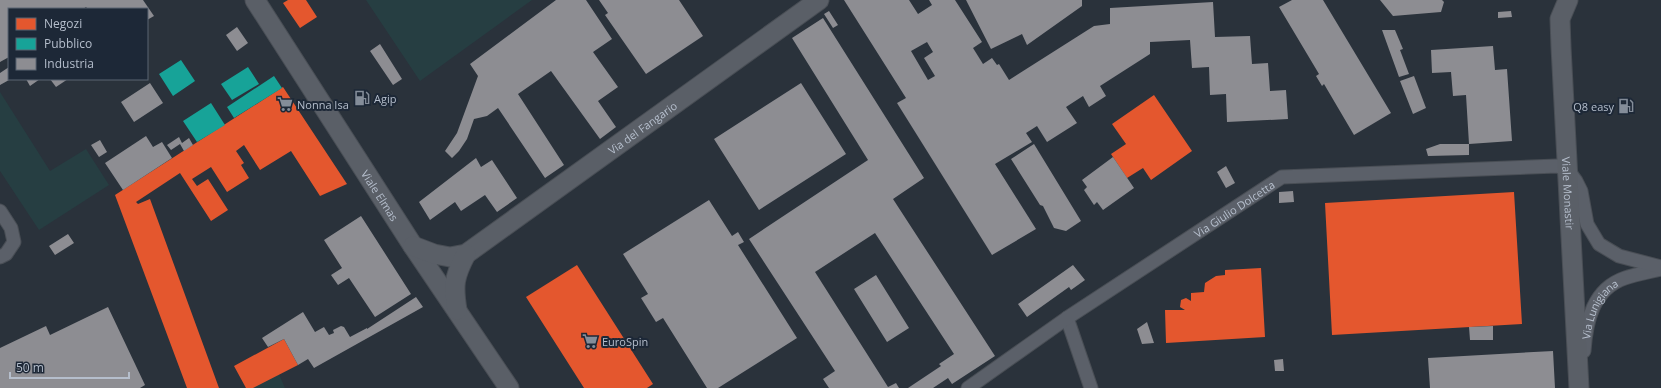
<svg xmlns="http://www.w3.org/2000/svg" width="1661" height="388" font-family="'Open Sans',sans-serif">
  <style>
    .green { fill: #263e42 }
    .shops { fill: #e4572e }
    .public { fill: #17a398 }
    .industry { fill: #8d8d92; fill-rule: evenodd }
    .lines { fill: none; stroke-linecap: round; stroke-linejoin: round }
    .street-casing { stroke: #494e55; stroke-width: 15 }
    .secondary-casing { stroke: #494e55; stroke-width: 21 }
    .street { stroke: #5b6069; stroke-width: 13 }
    .secondary { stroke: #5a5f67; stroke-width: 19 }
    .labels { text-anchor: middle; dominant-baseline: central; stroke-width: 4; stroke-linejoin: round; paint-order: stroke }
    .poi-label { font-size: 11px; fill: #b5becc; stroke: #1d2837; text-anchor: start }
    .street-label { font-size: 11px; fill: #b5becc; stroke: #1d2837 }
  </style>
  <rect width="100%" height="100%" fill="#2a323b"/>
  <path class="green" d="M366,0h166l-112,81z
    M0,92l50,79 36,-22 23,36 -70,45 -39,-59z
    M278,372l7,16h-38z"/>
  <path class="shops" d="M288,0h18l11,17 -17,11 -17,-25z
    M283,87l64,97 -27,12 -29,-45 -31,19 -16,-25 -8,6 8,12 -3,2 8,13 -22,14 -16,-25 -19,12 5,7 11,-7 20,31 -17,11 -31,-48 -44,29 2,2 12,-5 69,189h-32l-72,-193z
    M1154,95l38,56 -41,29 -8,-12 -16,10 -16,-24 15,-10 -14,-20z
    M1514,192l8,132 -190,11 -7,-132z
    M577,265l76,119 -6,4h-63l-58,-91z
    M1261,268l4,69 -99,6 -1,-33h20l-5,-3 1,-7 5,-2 5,3v-8l13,-1 1,-9 11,-7 9,-1v-5z
    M284,339l14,26 -45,23h-7l-12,-22z"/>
  <path class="public" d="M181,60l14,21 -22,15 -14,-22z
    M248,67l11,17 -27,16 -11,-16z
    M274,76l8,12 -48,30 -7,-11z
    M211,103l14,22 -28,17 -14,-21z"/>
  <path class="industry" d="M0,0h143l11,16 -7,4v-11h-59l-2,-2 -3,2h-74v48l-9,5z
    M556,0h30l26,39 -19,13 25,35 -20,14 18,26 -16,12 -49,-68 -33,23 46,71 -19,13 -47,-70 -11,8 -13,3 -7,20 -8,12 -7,7 -7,-7 12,-18 21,-57 -8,-12z
    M599,0h80l24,36 -57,38 -41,-59 3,-2z
    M844,0h65l9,14 14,-9 -3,-5h26l27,42 -9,6 10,16 9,-6 5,7 2,-1 10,16 85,-54 16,-2v-16l103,-6 2,35 35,-1 2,28 16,-1 2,28 16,-1 2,29 -61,3 -1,-28 -16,1 -1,-28 -17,1 -2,-28 -40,2v12l-50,32 6,10 -17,11 -6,-11 -17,11 11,16 -30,19 -10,-16 -11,7 6,9 -37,22 41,65 -44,26 -95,-152 9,-5zM927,42l6,10 -9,6 11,18 -7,4 -17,-29z
    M966,0h116v6l-55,39 -5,-11 -31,15z
    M1292,0h31l68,113 -37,22 -30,-51 -2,2 -6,-10 3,-2 -40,-67z
    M1380,0h62l2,2 -3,10 -48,4z
    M829,11l9,14 -5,3 -9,-14z
    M1511,11l1,6 -14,1v-6z
    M823,18l101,160 -31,21 102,157 -43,28 -4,-6 -15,10h-25l33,-22 -2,-2 15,-10 -79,-121 -60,39 73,115 8,-4 3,5h-70l-6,-9 12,-8 -86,-132 119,-79 -76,-122z
    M237,27l11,16 -11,8 -11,-16z
    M1382,30h13l8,19 -3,1 9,24 -10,3z
    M380,44l22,35 -9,6 -23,-34z
    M1493,46l2,24 12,-1 5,72 -43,3 -3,-49 -13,1 -2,-24 -19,1 -1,-23z
    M9,67v13l-9,5v-12z
    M1414,76l12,32 -13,6 -13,-33z
    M26,79h14l-10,7z
    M50,79h18l-12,8z
    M150,83l13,20 -29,19 -13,-20z
    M801,83l45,71 -87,56 -45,-71z
    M146,136l7,11 9,-5 10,16 -49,32 -18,-27z
    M179,137l3,6 7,-5 4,7 -9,6 -4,-7 -9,6 -4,-5z
    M100,140l7,12 -8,5 -8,-12z
    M1034,144l47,77 -15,10 -12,-3 -11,-22 -3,-1 -29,-46z
    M1440,144h29v11l-41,1 -2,-7z
    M1113,157l21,31 -31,22 -6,-8 -3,3 -10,-15 3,-3 -5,-7z
    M476,158l5,9 11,-7 25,38 -20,14 -12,-17 -24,16 -6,-9 -25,18 -11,-18z
    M1226,166l9,17 -9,5 -9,-16z
    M1293,191l1,11 -15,1v-11z
    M709,200l23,36 6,-4 6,10 -6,3 59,93 -79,50h-11l-44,-70 -7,4 -15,-24 7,-4 -25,-40z
    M361,216l50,78 -36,23 -26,-39 -11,7 -7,-10 11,-7 -18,-28z
    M68,234l6,9 -19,12 -6,-9z
    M1073,265l12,15 -14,10 -2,-3 -42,30 -9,-13z
    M876,275l33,53 -22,14 -33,-53z
    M416,297l7,10 -109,61 -6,-9 -10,6 -14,-26 -16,8 -6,-9 41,-26 12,20 9,-5 5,8 5,-2 -1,-3 8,-4 3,1 6,10 17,-9v1z
    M108,307l37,78 -5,3h-140v-40l46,-22 4,9z
    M1147,322l7,21 -12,1 -5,-15z
    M1493,326v14h-23l-1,-13z
    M1553,351l2,37h-125l-2,-30z
    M1283,359l1,12h-9l-1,-11z"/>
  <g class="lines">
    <defs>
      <g id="street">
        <path d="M0,211l11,17 3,14 -8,12 -6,3"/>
        <path d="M1067,318l24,70"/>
        <path id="s1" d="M1584,351c2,-30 9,-62 41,-73 11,-4 24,-6 36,-9"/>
        <path id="s2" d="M968,388l99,-70 215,-141 275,-11 11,4 8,11 5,10 6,33 12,20 20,12 42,11"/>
      </g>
      <g id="secondary">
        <path id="s3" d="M255,0l158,246 96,142"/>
        <path id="s4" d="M1568,0l-8,19 1,28 18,341"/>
        <path id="s5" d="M413,246l21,8 16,3 16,-3 353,-254"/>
        <path d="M457,310c-4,-25 -3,-33 9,-56"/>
      </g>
    </defs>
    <use href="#street" class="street-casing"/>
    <use href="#secondary" class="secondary-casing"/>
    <use href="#street" class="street"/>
    <use href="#secondary" class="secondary"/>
  </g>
  <defs>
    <symbol id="fuel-bare" viewBox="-9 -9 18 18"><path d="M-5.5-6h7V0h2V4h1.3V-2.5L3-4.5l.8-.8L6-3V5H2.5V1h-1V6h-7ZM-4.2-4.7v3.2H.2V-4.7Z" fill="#848d99" stroke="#1d2837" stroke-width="2.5" paint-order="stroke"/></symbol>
    <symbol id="supermarket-bare" viewBox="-9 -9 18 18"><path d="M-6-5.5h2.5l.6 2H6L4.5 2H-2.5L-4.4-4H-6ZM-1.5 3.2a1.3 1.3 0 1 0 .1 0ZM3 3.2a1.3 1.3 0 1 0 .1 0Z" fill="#848d99" stroke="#1d2837" stroke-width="2.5" paint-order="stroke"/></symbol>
  </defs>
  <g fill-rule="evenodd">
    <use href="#fuel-bare" x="351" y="87" width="22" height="22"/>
    <use href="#supermarket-bare" x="274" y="93" width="22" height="22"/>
    <use href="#fuel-bare" x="1615" y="95" width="22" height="22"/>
    <use href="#supermarket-bare" x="579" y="330" width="22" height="22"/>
  </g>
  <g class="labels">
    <g class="poi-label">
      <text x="374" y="98">Agip</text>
      <text x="297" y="104">Nonna Isa</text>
      <text x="1614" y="106" text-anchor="end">Q8 easy</text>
      <text x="602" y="341">EuroSpin</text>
    </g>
    <g class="street-label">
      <text stroke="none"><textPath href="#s5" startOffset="272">Via del Fangario</textPath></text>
      <text stroke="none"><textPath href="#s4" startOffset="195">Viale Monastir</textPath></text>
      <text stroke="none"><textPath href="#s3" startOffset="232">Viale Elmas</textPath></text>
      <text stroke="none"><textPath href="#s2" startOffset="321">Via Giulio Dolcetta</textPath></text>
      <text stroke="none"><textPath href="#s1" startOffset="46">Via Lunigiana</textPath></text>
    </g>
  </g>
  <rect x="8" y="8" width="140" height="72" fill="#1d2837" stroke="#5a6473"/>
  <rect x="16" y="18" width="20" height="12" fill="#e4572e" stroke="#5a6473"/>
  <text x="44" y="28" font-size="12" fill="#b5becc">Negozi</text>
  <rect x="16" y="38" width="20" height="12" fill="#17a398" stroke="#5a6473"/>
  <text x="44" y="48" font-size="12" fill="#b5becc">Pubblico</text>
  <rect x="16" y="58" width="20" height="12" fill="#8d8d92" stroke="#5a6473"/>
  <text x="44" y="68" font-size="12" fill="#b5becc">Industria</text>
  <path d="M10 372v6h119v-6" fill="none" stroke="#b5becc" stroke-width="2"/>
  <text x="16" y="372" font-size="12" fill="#b5becc" stroke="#1d2837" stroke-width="3" paint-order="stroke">50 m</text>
</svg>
